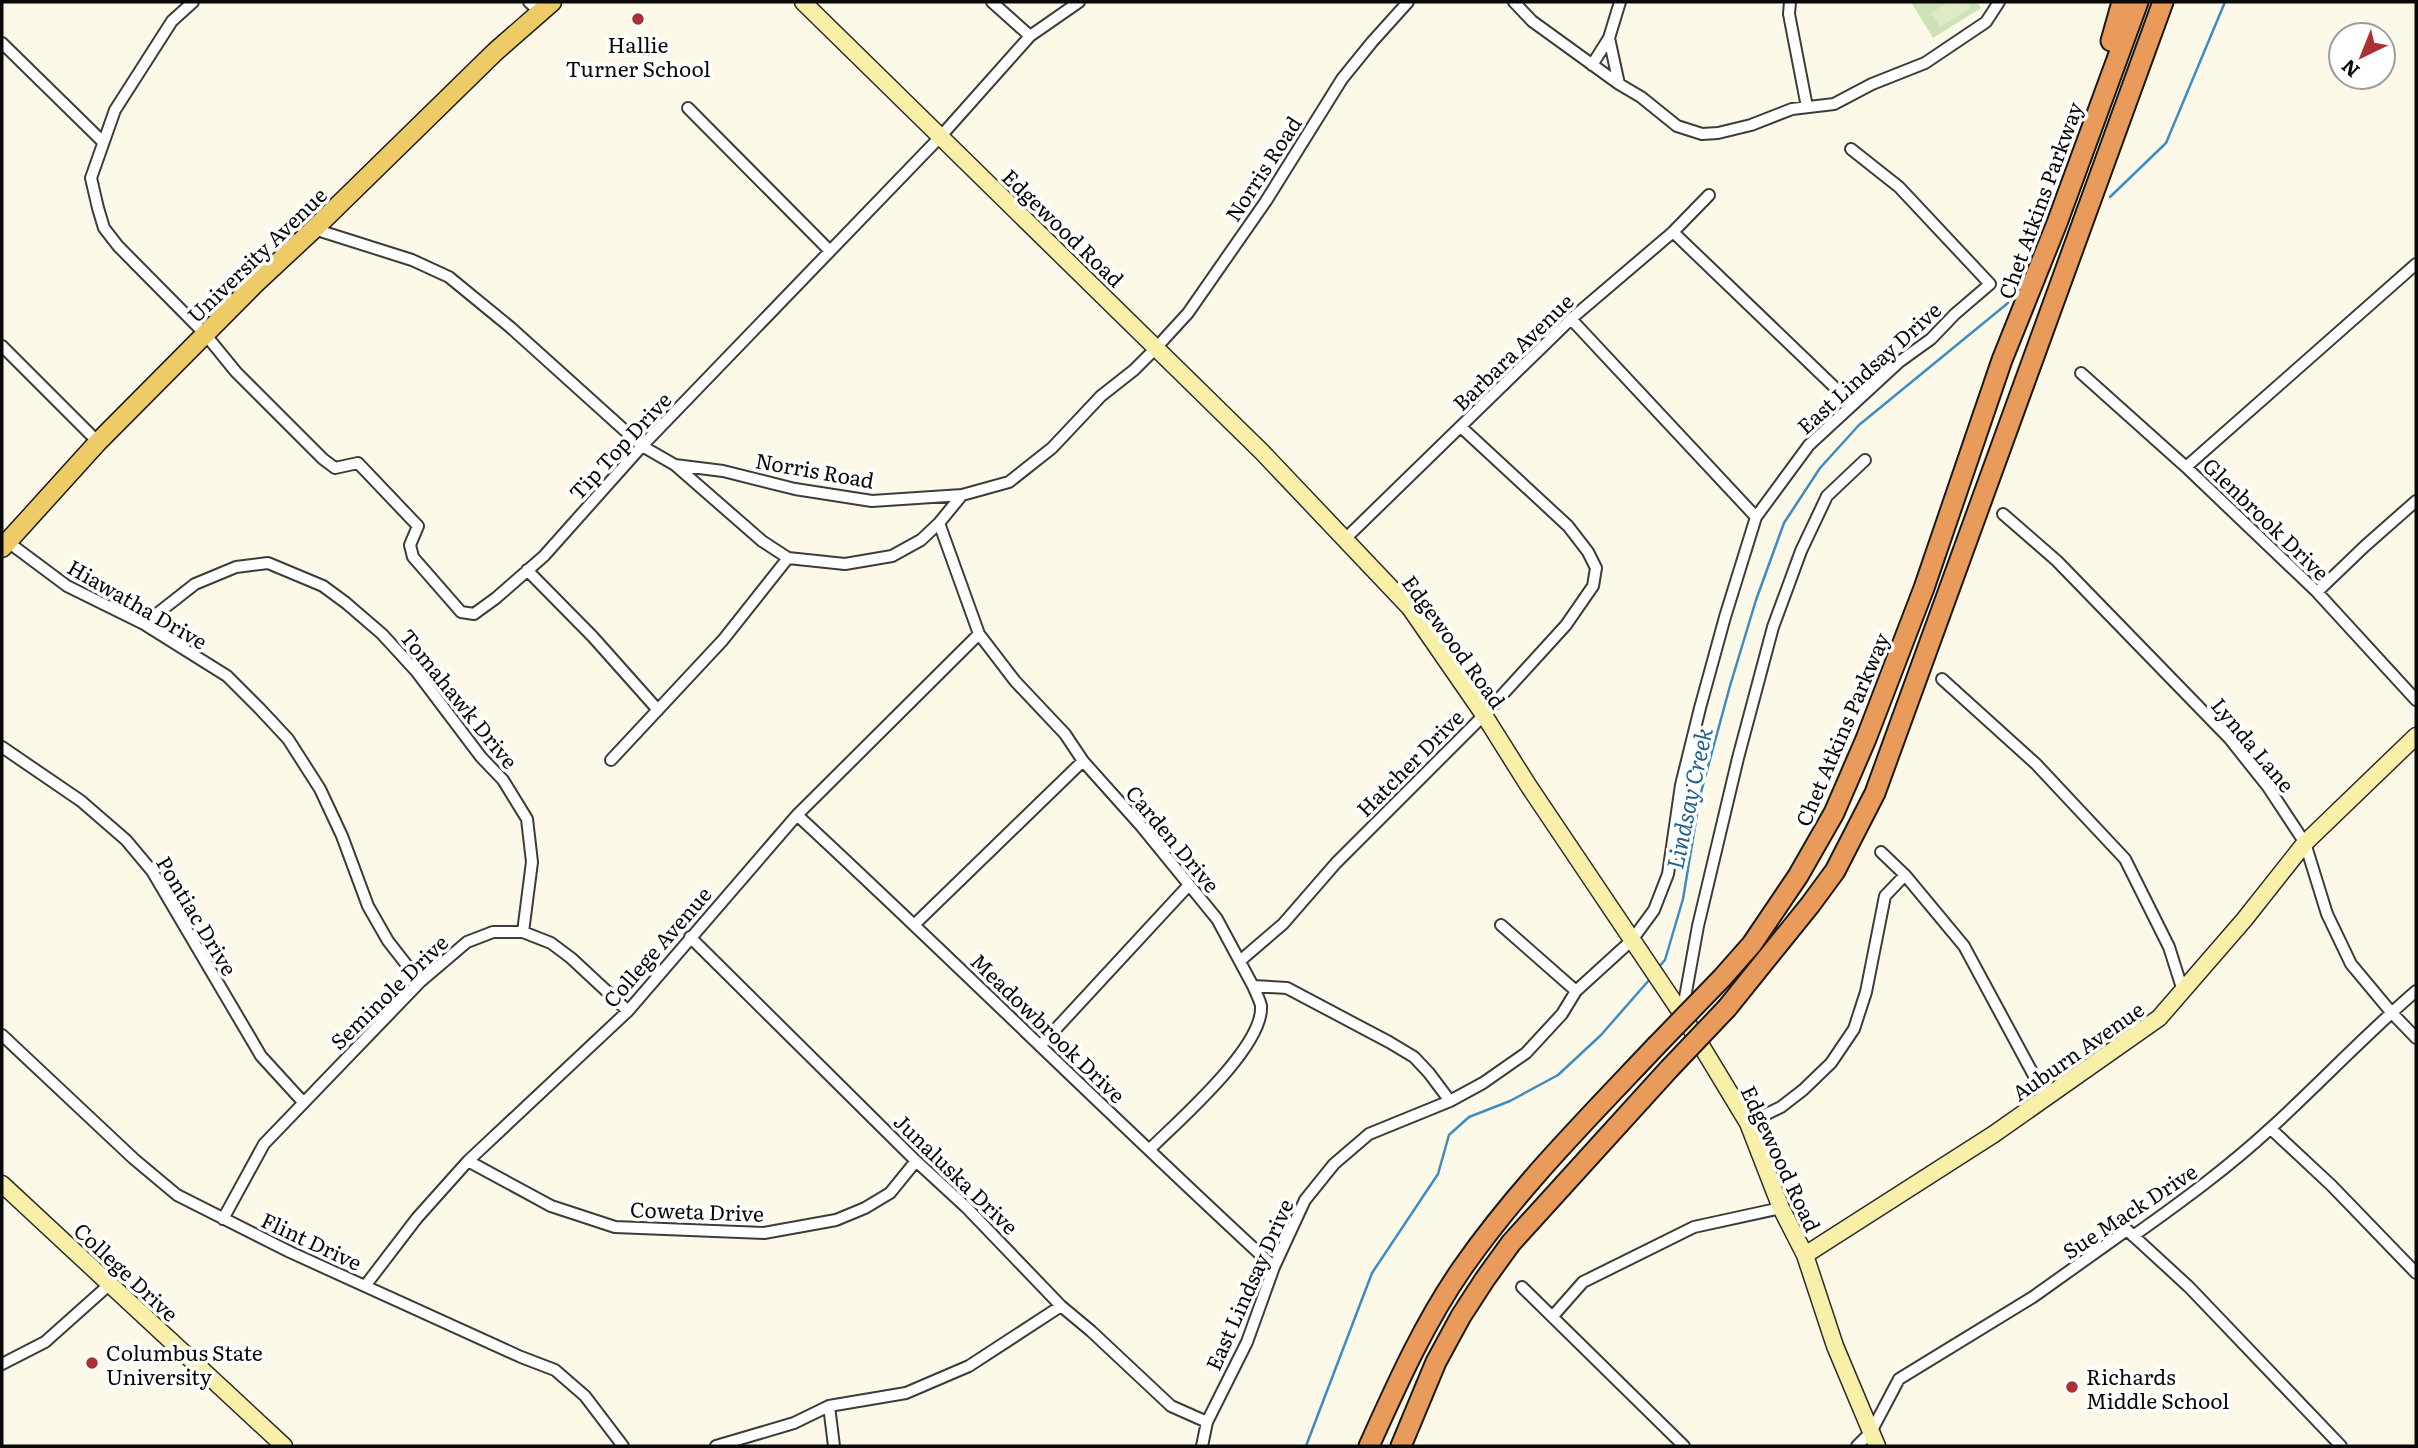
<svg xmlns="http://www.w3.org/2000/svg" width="2418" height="1448" font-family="Literata,serif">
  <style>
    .green { fill: #cee3b5 }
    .pitch { fill: #dfebc6 }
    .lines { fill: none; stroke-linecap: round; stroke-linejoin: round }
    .stream { stroke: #3f8dc0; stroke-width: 2.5 }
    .street-casing { stroke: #3c3c3c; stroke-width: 14 }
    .secondary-casing { stroke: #2b2b2b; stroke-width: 19 }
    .primary-casing { stroke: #1a1a1a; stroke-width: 21 }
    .highway-casing { stroke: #1a1a1a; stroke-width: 23 }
    .street { stroke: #fff; stroke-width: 10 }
    .secondary { stroke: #f8efa8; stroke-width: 16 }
    .primary { stroke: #edcc68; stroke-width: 18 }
    .highway { stroke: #e89b5b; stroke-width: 19 }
    .highway-bridge-casing { stroke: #1a1a1a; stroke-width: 23; stroke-linecap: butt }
    .highway-bridge { stroke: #e89b5b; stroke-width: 19 }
    .poi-dot { fill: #ac2f35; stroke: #fff; stroke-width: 2.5 }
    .labels { text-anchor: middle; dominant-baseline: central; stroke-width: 7; stroke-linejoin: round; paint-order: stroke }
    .poi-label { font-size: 21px; fill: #090909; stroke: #fff; text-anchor: start }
    .street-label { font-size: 21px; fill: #090909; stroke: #fff }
    .water-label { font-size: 23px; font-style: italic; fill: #1f5f8f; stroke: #fff }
  </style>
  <rect width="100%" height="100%" fill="#fdf9e8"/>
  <path class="green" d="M1911,2h66l4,6 -48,30z"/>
  <path class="pitch" d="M1948,2h19l4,6 -31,19 -9,-14z"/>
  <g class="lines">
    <path class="stream" d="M2110,197l56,-54 59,-141
      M1658,968l7,-8 18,-61 17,-103 30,-110 26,-86 28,-77 36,-55 39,-43 149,-122
      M1306,1446l66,-173 66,-99 11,-39 20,-18 41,-16 48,-26 43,-40 49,-56"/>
    <defs>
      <path id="street" d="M193,2l-21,19 -57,89 -24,68 7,30 6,20 14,18 87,88 31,38 87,87 12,9 23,-5 60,63 -8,19 3,12 48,55 13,2 22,-16 48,-42 98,-110 299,-310 89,-100 49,-34
        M529,2l11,10
        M992,2l38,34
        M1514,2l18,19 87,63
        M1620,2l-11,36 10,46 22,13 36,29 25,8 16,-1 33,-8 41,-16 42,-5 38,-20 53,-21 61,-41 13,-20
        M1790,2l-1,12 18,93
        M2,43l101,99
        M1592,65l17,-27
        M688,108l141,142
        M314,229l98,31 37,17 61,50 132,119 33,19 48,6 72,18 77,12 90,-6 47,-13 43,-34 49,-52 33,-26 22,-22 32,-35 78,-112 76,-122 30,-37 36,-40
        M1673,232l179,172
        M1571,319l185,198
        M2,346l96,96
        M2081,373l105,94 131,125 99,108
        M675,465l87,76 26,17 57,6 47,-8 29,-16 18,-17 23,-28
        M2186,467l230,-203
        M2003,514l54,47 172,177 39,49 37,56 22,71 24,50 40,48 25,26
        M939,523l40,111 36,47 50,53 18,27 59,66 75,92 36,67 34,2 102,54 25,15 15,16 21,28
        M1345,539l226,-220 102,-87 36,-37
        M8,542l59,44 77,38 83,52 33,33 28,30 32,50 22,47 26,70 20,35 32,41
        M527,570l66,67 65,73
        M2317,592l48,-46 51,-45
        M144,624l51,-40 41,-17 32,-4 55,23 23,17 36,31 34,37 65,86 22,23 24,39 5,43 -9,70
        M1942,679l94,85 89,95 44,88 14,44
        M2,747l79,54 45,39 26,31 109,185 42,46
        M611,760l112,-120 65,-82
        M797,815c161,149 316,304 477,452
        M1881,852l24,23 59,71 82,152
        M915,924l168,-163
        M1501,925l75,66
        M690,937l226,224 50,46 95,99 30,25 80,75 36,16
        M1241,960l42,-36 53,-61 148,-148 82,-90 27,-39 3,-18 -8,-16 -20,-26 -107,-99
        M1682,1014l16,-88 40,-168 35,-131 28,-76 26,-55 38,-36
        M2,1035l132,124 43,36 113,57 231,105 34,13 30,26 38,50
        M1040,1046l148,-160
        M1748,1123l33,-16 22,-17 28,-27 23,-34 12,-37 19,-96 20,-21
        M2271,1129l61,57 84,87
        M1149,1150c28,-28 115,-103 112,-144 -1,-6 -6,-15 -8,-20
        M468,1161l83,45 64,21 149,6 72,-13 29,-12 25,-15 26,-32
        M223,1219l41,-75 156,-162 47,-40 26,-10h30l28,11 20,15 57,53
        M2133,1236c48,-34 96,-69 139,-109 49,-45 94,-93 144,-136
        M365,1286l52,-68 51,-57 160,-150 169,-196 182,-181
        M1522,1287l162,159
        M1553,1316l30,-34 111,-55 87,-19
        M2,1364l43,-22 65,-58
        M829,1406l5,40
        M716,1446l78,-23 35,-17 77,-13 63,-27 92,-60
        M1202,1446l5,-24 40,-80 27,-75 31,-67 29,-36 35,-30 81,-33 33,-18 43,-30 36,-39 14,-23 56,-51 22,-30 14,-36 13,-89 19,-77 25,-91 31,-100 53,-72 90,-83 32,-23 24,-25 35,-30 -91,-97 -48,-38
        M1857,1446l14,-14 28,-53 134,-82 94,-67 62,57 152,159"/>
      <path id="secondary" d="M803,2l459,450 148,156 74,107 44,70 154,229 66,109 33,85 24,47 30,91 42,100
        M2,1184l282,262
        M1805,1255l189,-121 165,-116 85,-98 61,-77 111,-107"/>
      <path id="primary" d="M2,548l96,-106 158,-159 58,-54 181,-177 57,-50"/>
      <path id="highway" d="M2111,41l11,-39
        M1722,978l30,-34 46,-68 36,-63 32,-74 58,-151 78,-228 55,-137 81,-221
        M1727,1008l83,-103 25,-34 40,-78 288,-791
        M1369,1446c28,-62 55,-123 94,-179 56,-80 126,-150 193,-221
        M1401,1446l35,-84 25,-46 24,-37 26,-36 158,-174"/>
    </defs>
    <use href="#street" class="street-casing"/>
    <use href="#secondary" class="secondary-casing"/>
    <use href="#primary" class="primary-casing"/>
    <use href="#highway" class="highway-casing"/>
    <use href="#street" class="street"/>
    <use href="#secondary" class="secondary"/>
    <use href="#primary" class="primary"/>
    <use href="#highway" class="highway"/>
    <defs>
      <path id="highway-bridge" d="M1656,1046l66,-68
        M1669,1069l58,-61"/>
    </defs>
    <use href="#highway-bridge" class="highway-bridge-casing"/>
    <use href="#highway-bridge" class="highway-bridge"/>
  </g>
  <g class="poi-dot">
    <circle cx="638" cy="19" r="7"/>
    <circle cx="92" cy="1363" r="7"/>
    <circle cx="2072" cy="1387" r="7"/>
  </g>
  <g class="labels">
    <g class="poi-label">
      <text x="638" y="43" text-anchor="middle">Hallie<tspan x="638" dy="24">Turner School</tspan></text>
      <text x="106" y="1351">Columbus State<tspan x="106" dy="24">University</tspan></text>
      <text x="2086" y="1375">Richards<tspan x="2086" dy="24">Middle School</tspan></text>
    </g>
    <g class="street-label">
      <text transform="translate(1262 168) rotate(-57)">Norris Road</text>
      <text transform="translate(2039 200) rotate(-70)">Chet Atkins Parkway</text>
      <text transform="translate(1064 227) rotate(44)">Edgewood Road</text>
      <text transform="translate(256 254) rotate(-44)">University Avenue</text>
      <text transform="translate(1512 351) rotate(-44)">Barbara Avenue</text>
      <text transform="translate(1868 367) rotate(-42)">East Lindsay Drive</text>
      <text transform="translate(619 445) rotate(-47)">Tip Top Drive</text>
      <text transform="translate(815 469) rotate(10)">Norris Road</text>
      <text transform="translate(2267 518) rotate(44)">Glenbrook Drive</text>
      <text transform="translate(138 603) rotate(30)">Hiawatha Drive</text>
      <text transform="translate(1455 641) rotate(54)">Edgewood Road</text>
      <text transform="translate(460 698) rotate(51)">Tomahawk Drive</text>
      <text transform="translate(1841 729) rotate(-67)">Chet Atkins Parkway</text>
      <text transform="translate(2254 744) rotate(50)">Lynda Lane</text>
      <text transform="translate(1409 762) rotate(-45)">Hatcher Drive</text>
      <text transform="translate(1174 838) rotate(50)">Carden Drive</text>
      <text transform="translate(198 915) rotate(59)">Pontiac Drive</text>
      <text transform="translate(656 946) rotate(-49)">College Avenue</text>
      <text transform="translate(388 991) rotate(-44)">Seminole Drive</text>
      <text transform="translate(1049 1027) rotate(44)">Meadowbrook Drive</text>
      <text transform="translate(2077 1050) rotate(-35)">Auburn Avenue</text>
      <text transform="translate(1782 1158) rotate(65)">Edgewood Road</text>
      <text transform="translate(957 1173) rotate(44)">Junaluska Drive</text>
      <text transform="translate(697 1210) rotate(2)">Coweta Drive</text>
      <text transform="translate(2129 1210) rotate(-33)">Sue Mack Drive</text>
      <text transform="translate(312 1240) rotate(25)">Flint Drive</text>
      <text transform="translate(127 1271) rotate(43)">College Drive</text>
      <text transform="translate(1248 1284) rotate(-66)">East Lindsay Drive</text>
    </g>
    <g class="water-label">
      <text transform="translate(1688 798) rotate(-78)">Lindsay Creek</text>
    </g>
  </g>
  <rect width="2418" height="1448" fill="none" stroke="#090909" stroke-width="7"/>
  <g transform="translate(2362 56) rotate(223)"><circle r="33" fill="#ffffff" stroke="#9d9d9d" stroke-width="2"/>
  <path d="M0-5L12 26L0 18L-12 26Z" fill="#ac2f35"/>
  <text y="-10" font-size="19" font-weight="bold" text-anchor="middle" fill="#090909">N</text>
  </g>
</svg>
